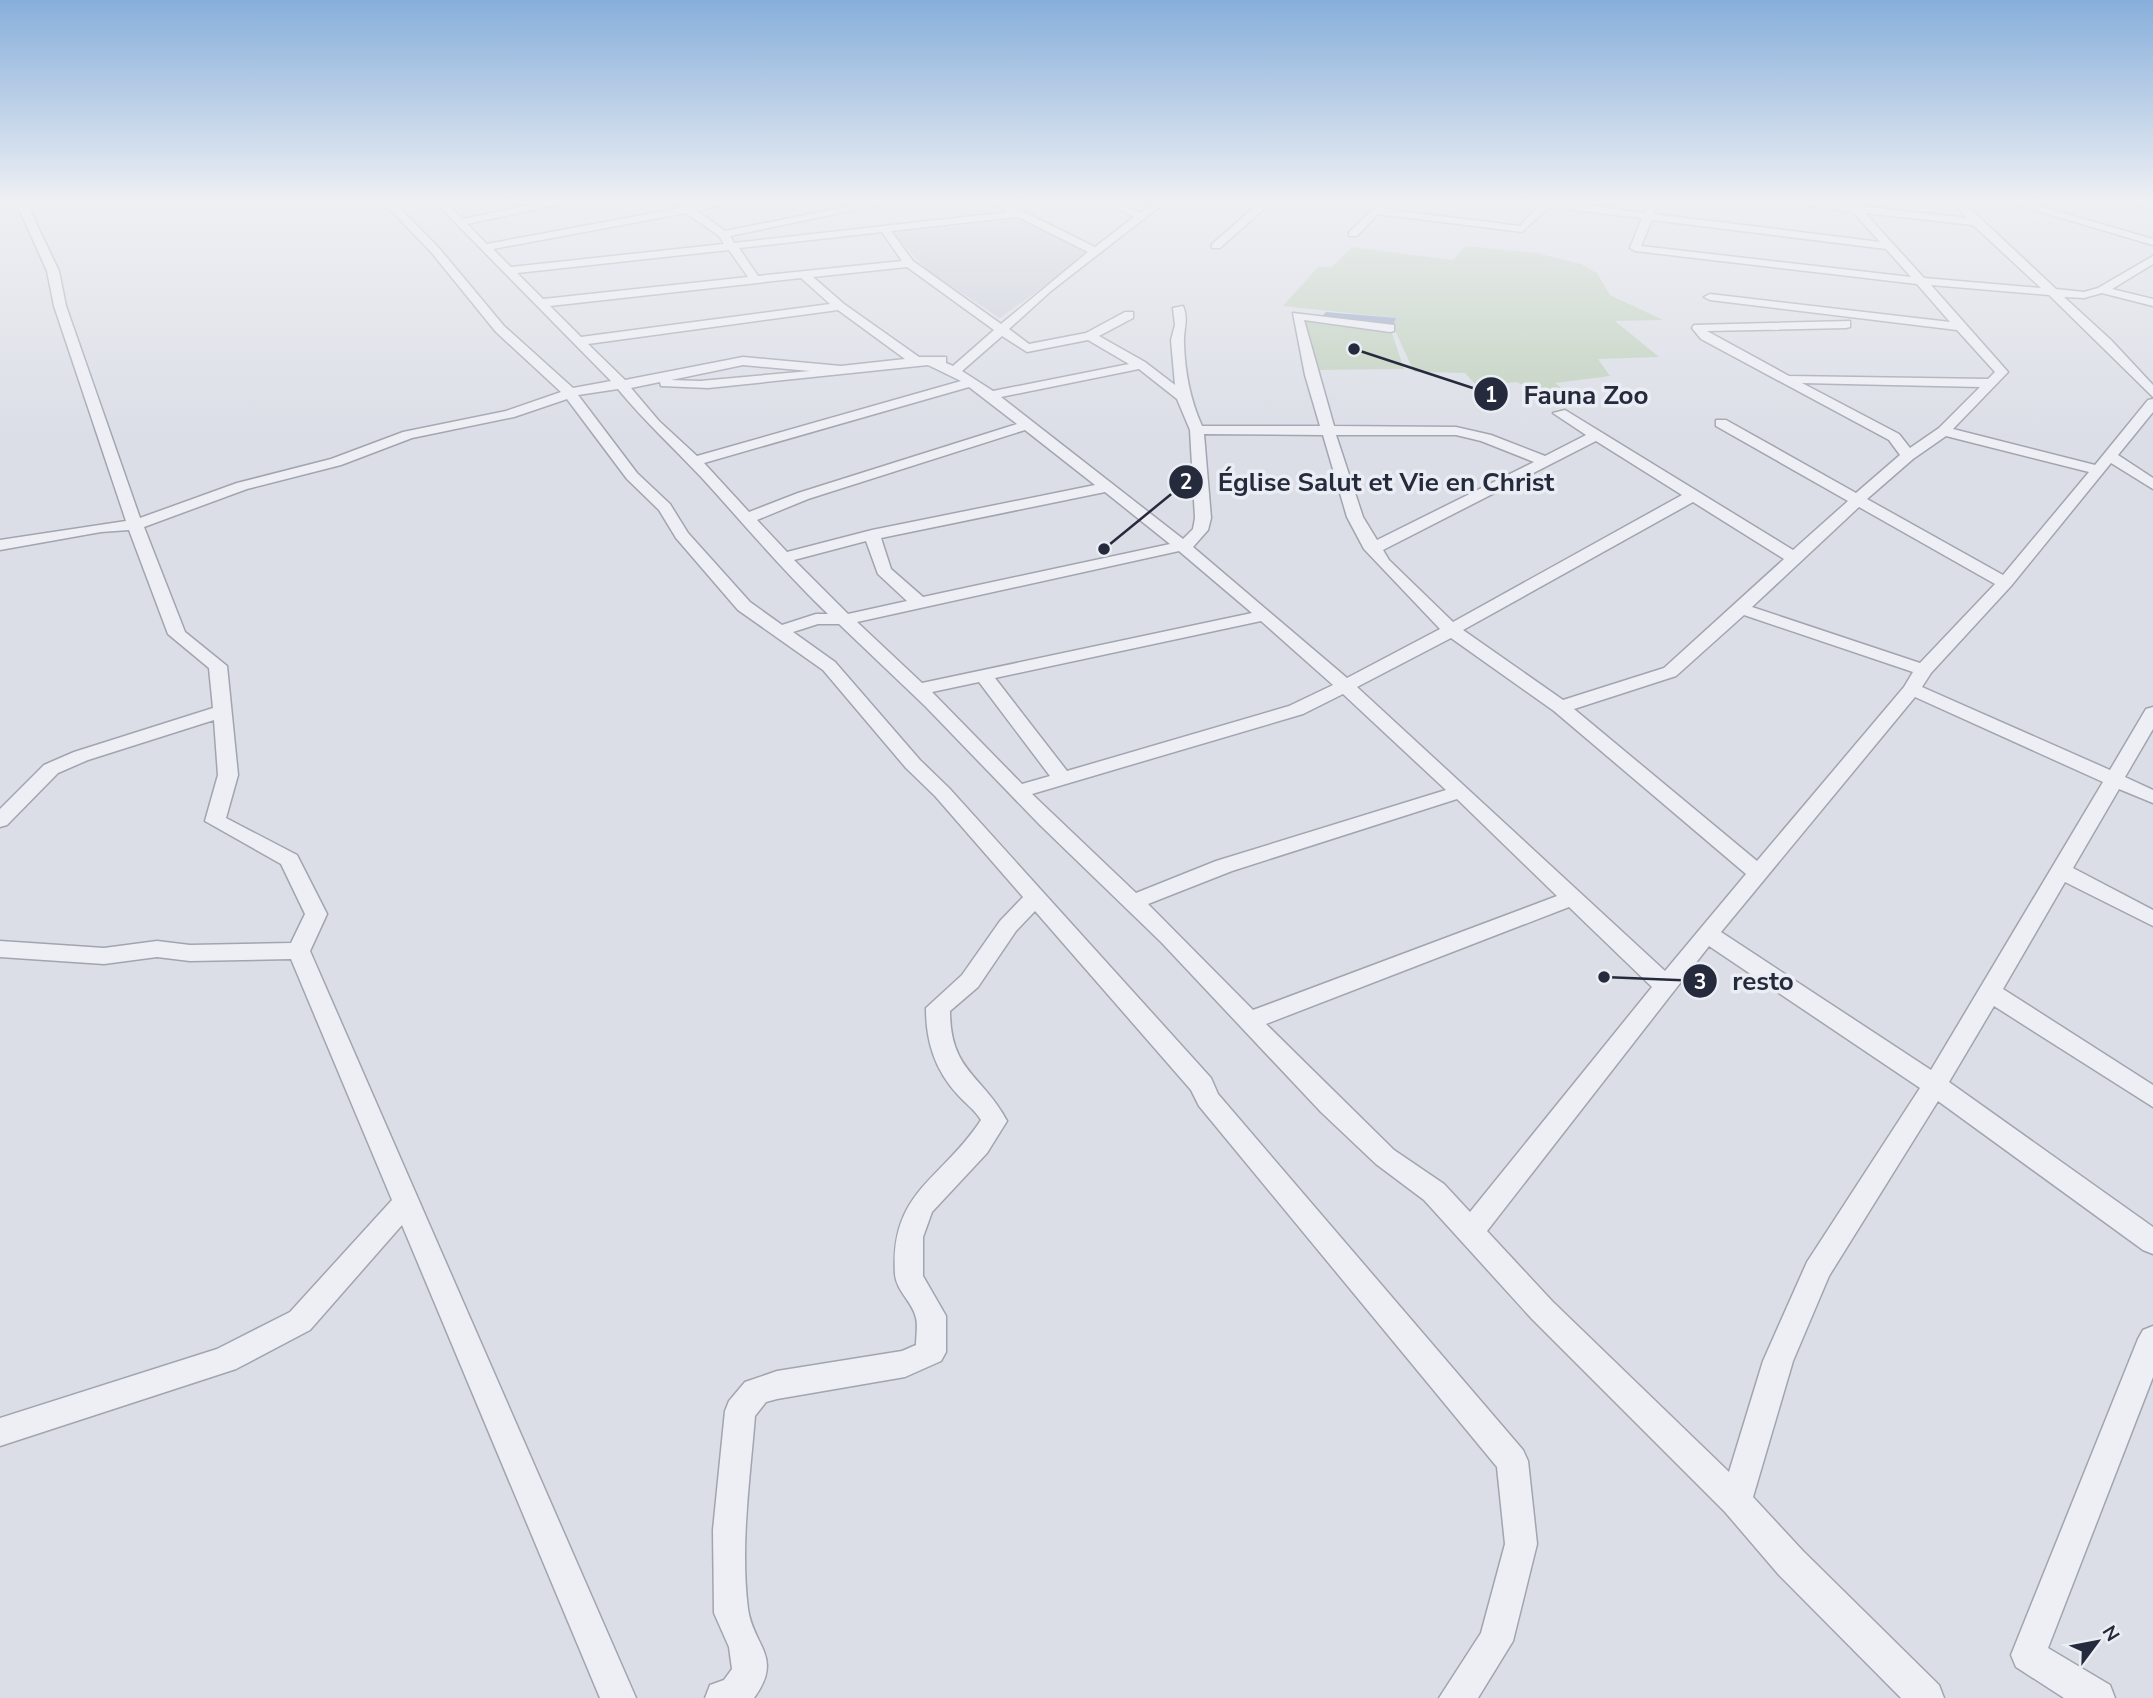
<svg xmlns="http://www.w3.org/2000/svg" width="2153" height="1698" font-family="'Nunito Sans',sans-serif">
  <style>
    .built { fill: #c9cdd8 }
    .green { fill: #bfd0bc }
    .water { fill: #95a7c7 }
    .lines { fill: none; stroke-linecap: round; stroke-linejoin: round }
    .street-casing { stroke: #a1a5b0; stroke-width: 3 }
    .street { fill: #eeeff4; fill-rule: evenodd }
    .leader { fill: none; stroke: #252b3c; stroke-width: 2.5 }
    .callout-dot { fill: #252b3c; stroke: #eaedf4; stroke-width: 2.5 }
    .mark-label { font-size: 21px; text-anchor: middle; font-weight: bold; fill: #fff }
    .callout-label { font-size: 26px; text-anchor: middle; font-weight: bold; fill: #252b3c; stroke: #eaedf4; stroke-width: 7; stroke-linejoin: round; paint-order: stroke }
  </style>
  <rect width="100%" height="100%" fill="#dbdee6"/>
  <path class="built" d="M1019,220l71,33 -90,65 -72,-47 -35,-38z"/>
  <path class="green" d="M1465,246l72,7 44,11 16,9 13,22 53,25 -48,1 44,36 -61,2 12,17 -55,7 9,7 -24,4 -23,-12 -40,4 -12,-13 -51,-1 -21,-46 3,-8 -113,-12 35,-39h14l20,-20 101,13z
    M1305,318l86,12 13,39 -91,1z"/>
  <path class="water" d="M1326,312l70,6 -3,8 -72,-9z"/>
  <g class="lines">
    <defs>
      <path id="street" d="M15,200h10l34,71 7,35 74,212 97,-35 94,-24 72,-27 103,-21 55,-19 -65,-60 -65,-80 -50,-52h11l47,48 65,78 69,62 38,-7 -178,-181h11l18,19 95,-19h22l-112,24 20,20 193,-36 -3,-3 5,-3 8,4 53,-6 -46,11 28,20 156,-31h22l-173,36 4,7 274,-31 -21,-12h13l95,47 39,-30 -33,-17h14l25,13 16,-13h12l-117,91 -42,38 20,15 57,-11 39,-21h8v6l-34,18 46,26 30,23 -4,-45 4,-15 -2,-17 10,-2c6,14 0,24 1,38 1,29 6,55 18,82h118l-15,-51 -12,-62 101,12v6l-4,1 -86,-12 30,106 122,1 35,8 54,21 41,-21 -33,-22 12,-3 228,140 55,-49 -132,-75v-6h10l130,73 44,-38 -11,-15 -188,-101 -9,-11 2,-3 156,-4v6l-4,1 -139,3 82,45 199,3 7,-7 -38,-42 -247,-30 -6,-3 6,-3 240,28 -33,-38 -282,-33 -5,-3 12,-30 -93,-11 -27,25 -144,-18 -21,22h-8v-4l34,-32 6,3 -5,6 136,17 19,-21 -25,-5h32l99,13 5,-13h10l-6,14 226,28 -27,-30 -83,-12 77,5 -4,-5h11l5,6 108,12 -17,-18h11l95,89 28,3 14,-4 55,-32v8l-41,25 41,10v7l-51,-13 -18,5 -20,-1 47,43 42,45v12l-104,-102 -118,-10 77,87 -55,57 142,36 53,-65 5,-1v13l-35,43 35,23v11l-42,-26 -100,123 -80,87 -9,14 188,83 36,-61 7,-2v22l-28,48 28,13v13l-34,-14 -46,79 80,42v16l-88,-44 -62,107 150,96v22l-159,-101 -45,76 204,145v27l-10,-4 -205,-149 -109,175 -36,85 -40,136 50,54 136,134 5,13h-43l-122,-123 -54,-63 -193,-193 -108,-119 -48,-36 -55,-52 -160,-170 -121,-117 -115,-119 -86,-82h-21l-25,8 42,30 85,98 29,28 262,290 7,16 305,356 5,11 9,83 -24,97 -35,57h-39l42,-65 24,-89 -8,-77 -298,-361 -8,-16 -156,-179 -19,20 -38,56 -28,24c0,61 33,64 57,110l-20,32 -55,59 -9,25v39l23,40v36l-5,9 -36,16 -128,22 -11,3 -11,14c-5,63 -15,129 -7,193 5,37 36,48 6,89h-49l5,-13 14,-5 8,-11 -3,-22 -15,-34 -1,-83 12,-119 4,-10 16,-19 32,-11 125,-20 14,-6c0,-8 2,-20 0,-27 -3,-16 -20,-27 -21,-44 -5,-83 47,-94 86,-154 -6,-10 -15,-16 -23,-25 -23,-25 -32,-53 -32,-87l36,-33 38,-54 23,-24 -88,-101 -29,-28 -83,-98 -85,-60 -62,-72 -17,-28 -32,-31 -60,-80 -53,18 -102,21 -71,27 -94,24 -103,38 41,105 42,34 11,109 -12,43 71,37 30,59 -17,37 326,747h-36l-198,-473 -92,105 -74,39 -236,77v-28l217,-69 73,-37 102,-112 -101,-241 -101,2 -33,-4 -53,7 -104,-7v-16l104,7 53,-7 33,4 101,-2 14,-29 -24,-50 -76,-43 13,-46 -4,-55 -126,40 -30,13 -51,52 -7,2v-18l44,-44 30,-13 139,-44 -4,-40 -41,-34 -39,-104 -28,2 -101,18v-10l126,-19 -72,-215 -7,-35zM686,213l33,23 5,8 -213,23 -18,-18zM1865,213l108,12 68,63 -117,-10zM1018,217l70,35 -87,72 -88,-63 -22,-30zM1652,220l234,29 25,28 -270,-31zM882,232l20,29 -144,15 -19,-28zM729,250l19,27 -205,22 -26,-26zM907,267l87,63 -41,36 -7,-3v-6h-27l-75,-53 -31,-27zM801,278l29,26 -249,33 -31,-31zM838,310l67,49 -64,7 -98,-9 -118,23 -37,-36zM1002,336l25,16 61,-12 41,24 -136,27 -31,-20zM743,365l67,6 -110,10 -29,-1zM928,365l33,16 -264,75 -38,-35 -28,-33 29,-6 1,4 47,2zM1139,369l38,30 13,31 5,88 -2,11 -10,10 -182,-142zM1802,383l178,4 -41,41 -29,20 -11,-14zM969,387l48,37 -219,69 -49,19 -45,-49zM618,389c26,32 56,59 84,89 42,46 80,92 126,136h-12l-34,11 -32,-23 -62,-69 -18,-29 -33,-31 -59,-78zM1025,430l70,55 -223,45 -85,22 -30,-32 51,-21zM1204,434l119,1 24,82 17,32 76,80 -93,49 -154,-131 15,-17 3,-12zM1336,435h120l25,6 53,21 -157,78 -14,-23zM1946,436l143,36 -86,103 -136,-76 46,-40zM1596,441l86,54 -229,127 -64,-62 -6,-10zM1105,492l65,52 -247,53 -32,-28 -10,-31zM1693,502l91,57 -120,109 -101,32 -100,-70zM1859,507l136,77 -75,79 -168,-56zM866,541l12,33 29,27 -59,13 -54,-54zM1179,551l73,62 -330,70 -65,-61zM1744,615l169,57 -9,15 -147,174 -183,-152 102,-33zM1261,621l72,64 -44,21 -222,65 -72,-93zM1451,638l103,73 192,163 -81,97 -308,-284zM979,682l71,94 -28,8 -90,-92zM1343,694l103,96 -230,71 -80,32 -104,-99 271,-80zM1915,697l188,85 -172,288 -210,-138zM1457,799l100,97 -304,114 -105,-106 84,-33zM1569,907l83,80 -182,225 -26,-28 -50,-34 -128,-126zM1709,946l211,142 -113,174 -44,99 -34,111 -177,-171 -65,-70z
        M1263,200h11l-54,48h-8v-4z
        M2001,200h17l135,39v6z
        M2124,200l29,3v6l-27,-7z
        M2153,1326v51l-105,271 62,37 5,13h-51l-48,-31 -5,-12 127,-316 5,-9z"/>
    </defs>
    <use href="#street" class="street-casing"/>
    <use href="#street" class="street"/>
  </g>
  <linearGradient id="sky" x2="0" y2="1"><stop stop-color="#87afdb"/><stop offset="0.46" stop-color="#eff0f4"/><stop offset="1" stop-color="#eff0f4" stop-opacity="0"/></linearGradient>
  <rect width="2153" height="438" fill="url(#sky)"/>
  <path class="leader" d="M1354 349L1491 394M1104 549L1186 482M1604 977L1700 981"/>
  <g class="callout-dot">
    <circle cx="1354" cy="349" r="7"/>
    <circle cx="1104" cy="549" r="7"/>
    <circle cx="1604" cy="977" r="7"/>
    <circle cx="1491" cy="394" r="18"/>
    <circle cx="1186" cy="482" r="18"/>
    <circle cx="1700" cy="981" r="18"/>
  </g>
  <g class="mark-label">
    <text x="1491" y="402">1</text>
    <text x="1186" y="489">2</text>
    <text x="1700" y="989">3</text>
  </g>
  <g class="callout-label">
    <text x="1586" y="404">Fauna Zoo</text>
    <text x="1386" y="491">Église Salut et Vie en Christ</text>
    <text x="1763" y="990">resto</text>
  </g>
  <g transform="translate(2097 1642) rotate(58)" stroke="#eaedf4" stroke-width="5" paint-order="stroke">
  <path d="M0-5L12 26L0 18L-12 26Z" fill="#252b3c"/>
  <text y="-10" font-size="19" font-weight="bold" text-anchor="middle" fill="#252b3c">N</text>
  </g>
</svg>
